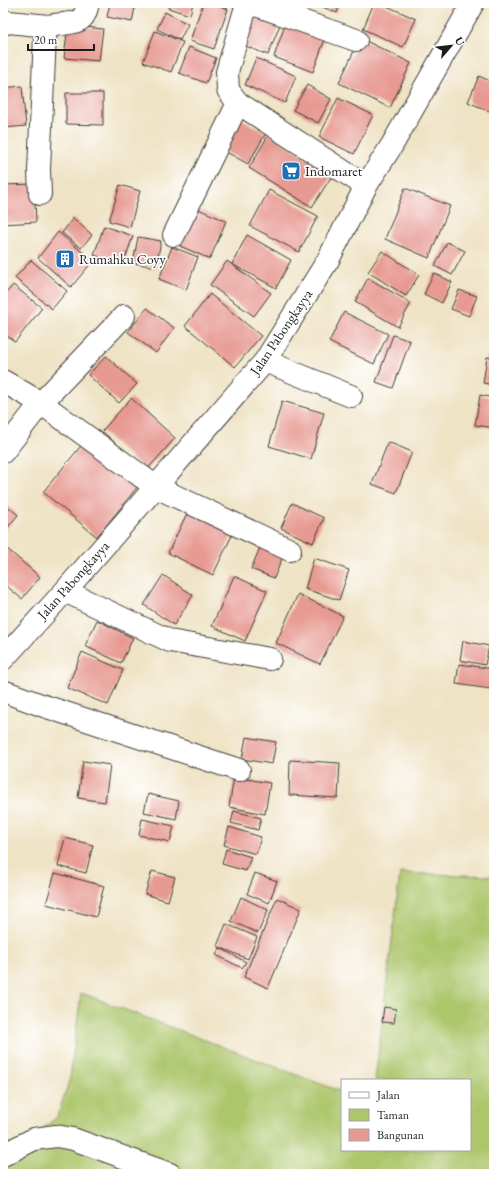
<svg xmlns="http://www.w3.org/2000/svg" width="497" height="1177" font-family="'EB Garamond',serif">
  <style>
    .green { fill: #adc66c; stroke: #647144 }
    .building { fill: #e79a92 }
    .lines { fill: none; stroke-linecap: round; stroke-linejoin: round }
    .minor-casing { stroke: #3c3a35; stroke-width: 24 }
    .minor { stroke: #fff; stroke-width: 22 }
    .labels { text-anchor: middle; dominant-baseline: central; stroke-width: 3.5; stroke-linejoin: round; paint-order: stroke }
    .poi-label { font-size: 14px; fill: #1c1c1c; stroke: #fff; text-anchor: start }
    .street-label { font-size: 14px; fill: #1c1c1c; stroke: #fff }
  </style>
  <rect width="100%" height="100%" fill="#fff"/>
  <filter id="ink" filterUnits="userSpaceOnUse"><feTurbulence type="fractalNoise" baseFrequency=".025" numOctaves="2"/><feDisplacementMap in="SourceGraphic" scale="8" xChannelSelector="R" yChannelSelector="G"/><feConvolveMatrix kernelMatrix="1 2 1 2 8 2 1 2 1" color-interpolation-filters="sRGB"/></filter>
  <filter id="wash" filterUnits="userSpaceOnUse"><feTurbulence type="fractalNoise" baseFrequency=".012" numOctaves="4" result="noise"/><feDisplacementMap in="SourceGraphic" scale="16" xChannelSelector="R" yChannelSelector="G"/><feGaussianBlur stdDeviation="0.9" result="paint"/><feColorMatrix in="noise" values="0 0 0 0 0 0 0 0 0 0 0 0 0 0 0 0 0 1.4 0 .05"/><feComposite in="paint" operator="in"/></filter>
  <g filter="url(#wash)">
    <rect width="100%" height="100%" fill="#efe3c5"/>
    <path class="green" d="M400,873l94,3v298h-491v-14l54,-43 13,-39 11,-85 261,99v58h128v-70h-95z"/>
    <g id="blocks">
      <path class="building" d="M110,3h26l-4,19 -25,-5z
        M169,3h24l-3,12 -22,-7z
        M203,3h8l17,6 -14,40 -24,-8z
        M313,3h27l-3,10z
        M374,3h6l36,16 -13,28 -40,-18z
        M165,12l23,12 -8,16 -23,-11z
        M256,12l25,10 -13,33 -25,-10z
        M286,22l40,14 -13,36 -39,-15z
        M68,25l35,4 -4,32 -35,-3z
        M155,31l28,11 -12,30 -28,-10z
        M360,38l51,25 -21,45 -51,-25z
        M189,47l27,11 -10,25 -27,-10z
        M256,58l40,18 -11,27 -40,-18z
        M479,76l15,7v30l-26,-11z
        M307,85l24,14 -13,24 -25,-13z
        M22,86l4,40 -23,2v-40z
        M66,93h37v32l-37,-1z
        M338,98l35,17 -19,39 -35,-17z
        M238,117l28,16 -18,31 -27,-15z
        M269,134l64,40 -21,33 -63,-39z
        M34,184l2,38 -33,2v-39z
        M120,185l20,6 -10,36 -21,-6z
        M405,188l45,18 -21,52 -44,-19z
        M269,190l49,26 -19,36 -49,-26z
        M196,208l30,13 -16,38 -30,-13z
        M73,218l19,17 -11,13 -19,-15z
        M104,226l29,10 -10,29 -29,-10z
        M58,232l35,29 -22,26 -33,-29z
        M247,235l44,25 -15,28 -44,-24z
        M138,237l23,4 -5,26 -23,-4z
        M447,242l18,9 -13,24 -17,-9z
        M172,247l26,10 -12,33 -27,-11z
        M382,251l37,24 -13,21 -38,-24z
        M31,260l36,31 -15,18 -37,-31z
        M227,261l44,32 -17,23 -44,-31z
        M434,273l18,9 -10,21 -18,-9z
        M368,278l43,25 -13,24 -43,-25z
        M13,285l29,23 -27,34 -12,-10v-35z
        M459,290l18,6 -8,20 -18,-7z
        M210,294l51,42 -26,31 -50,-41z
        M147,308l27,20 -18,25 -28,-21z
        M344,312l44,22 -14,30 -45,-22z
        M393,335l17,6 -17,47 -17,-6z
        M106,356l31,28 -18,19 -31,-28z
        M487,357l7,1v27l-11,-2z
        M480,395l14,3v30l-19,-3z
        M131,398l44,40 -29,33 -44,-40z
        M282,401l42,12 -13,46 -42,-13z
        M3,422l10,7 -10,13z
        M85,441l54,44 -42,52 -54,-45z
        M388,442l24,10 -16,41 -24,-9z
        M3,502l15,13 -15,18z
        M292,503l32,15 -11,25 -32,-15z
        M189,509l45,22 -21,44 -45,-22z
        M261,545l23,9 -10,24 -23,-9z
        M5,547l35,30 -18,22 -19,-16v-34z
        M314,558l35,12 -10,30 -34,-11z
        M163,575l30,20 -19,30 -30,-20z
        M234,576l33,15 -22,50 -33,-15z
        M298,594l45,22 -23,48 -44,-21z
        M97,620l36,18 -12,25 -36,-17z
        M463,641l26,5 -4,19 -25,-5z
        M82,652l41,18 -15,35 -41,-17z
        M459,664l35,5 -3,20 -35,-5z
        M246,737l30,5 -4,22 -30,-5z
        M290,760l50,3 -2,35 -49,-3z
        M83,761l27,4 -5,37 -27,-4z
        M234,777l36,6 -5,31 -36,-7z
        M148,794l31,7 -3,18 -32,-7z
        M234,811l27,7 -3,12 -27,-7z
        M142,819l32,7 -4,16 -31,-7z
        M229,827l32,10 -5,17 -32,-9z
        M65,838l28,7 -7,28 -28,-7z
        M226,849l25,8 -5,14 -24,-7z
        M152,871l23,6 -7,24 -23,-7z
        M55,873l49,13 -8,31 -50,-13z
        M255,873l22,8 -8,22 -22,-9z
        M241,897l27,13 -10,23 -27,-12z
        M277,898l24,11 -33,79 -24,-11z
        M226,924l31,13 -9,22 -31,-13z
        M220,948l26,14 -4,6 -26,-13z
        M384,1007l12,2 -2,14 -12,-1z"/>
    </g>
  </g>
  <g filter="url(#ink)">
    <use href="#blocks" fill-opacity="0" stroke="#3c3a35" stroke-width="1"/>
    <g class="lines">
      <defs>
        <path id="minor" d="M247,3l-20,69 1,18 10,13 128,83
          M250,3l106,37
          M3,24l6,-2 39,4
          M40,194l-1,-24 6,-134 3,-10c8,-2 29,-2 34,-8 4,-4 5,-10 6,-15
          M174,235l64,-132
          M265,361l86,35
          M3,381l38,22 115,84 134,63
          M3,452l38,-49 83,-87
          M65,591l105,50 100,18
          M3,659l62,-68 200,-230 63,-101 38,-74 26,-41 81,-142
          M3,691l41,15 195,64
          M3,1155l31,-16 22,-3 17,3 97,35"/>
      </defs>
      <use href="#minor" class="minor-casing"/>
      <use href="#minor" class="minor"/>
    </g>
  </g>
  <defs>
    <symbol id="supermarket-square" viewBox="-11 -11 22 22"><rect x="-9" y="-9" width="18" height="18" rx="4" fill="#1f6fb2" stroke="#fff"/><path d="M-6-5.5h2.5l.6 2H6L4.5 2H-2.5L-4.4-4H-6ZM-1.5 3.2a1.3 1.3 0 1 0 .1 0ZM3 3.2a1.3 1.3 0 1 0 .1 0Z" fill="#fff"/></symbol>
    <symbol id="building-square" viewBox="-11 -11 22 22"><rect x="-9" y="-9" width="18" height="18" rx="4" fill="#1f6fb2" stroke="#fff"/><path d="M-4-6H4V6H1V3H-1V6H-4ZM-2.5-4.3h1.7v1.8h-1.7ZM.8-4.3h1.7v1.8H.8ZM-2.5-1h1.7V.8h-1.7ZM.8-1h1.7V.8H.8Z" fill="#fff"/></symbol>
  </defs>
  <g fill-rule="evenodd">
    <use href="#supermarket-square" x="280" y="160" width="22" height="22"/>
    <use href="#building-square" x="54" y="248" width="22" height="22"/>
  </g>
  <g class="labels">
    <g class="poi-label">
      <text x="305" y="171">Indomaret</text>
      <text x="79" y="259">Rumahku Coyy</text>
    </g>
    <g class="street-label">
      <text transform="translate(281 332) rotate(-56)">Jalan Pabongkayya</text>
      <text transform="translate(73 580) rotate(-48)">Jalan Pabongkayya</text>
    </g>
  </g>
  <rect width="497" height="1177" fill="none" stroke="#fff" stroke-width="16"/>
  <rect x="341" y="1079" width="130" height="72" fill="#ffffff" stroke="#a4a4a4"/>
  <rect x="349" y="1092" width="20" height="6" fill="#ffffff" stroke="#a4a4a4"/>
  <text x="377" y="1099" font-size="12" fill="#1c1c1c">Jalan</text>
  <rect x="349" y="1109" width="20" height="12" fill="#adc66c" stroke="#a4a4a4"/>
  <text x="377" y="1119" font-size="12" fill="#1c1c1c">Taman</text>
  <rect x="349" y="1129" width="20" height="12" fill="#e79a92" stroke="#a4a4a4"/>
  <text x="377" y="1139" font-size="12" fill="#1c1c1c">Bangunan</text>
  <g transform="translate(451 46) rotate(62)" stroke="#ffffff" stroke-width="3" paint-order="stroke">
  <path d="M0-3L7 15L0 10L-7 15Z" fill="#1c1c1c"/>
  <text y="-6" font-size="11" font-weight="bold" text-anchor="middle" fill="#1c1c1c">U</text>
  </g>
  <path d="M28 44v6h66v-6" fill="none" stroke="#1c1c1c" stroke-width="2"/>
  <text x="34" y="44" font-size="12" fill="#1c1c1c" stroke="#ffffff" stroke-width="3" paint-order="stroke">20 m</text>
</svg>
